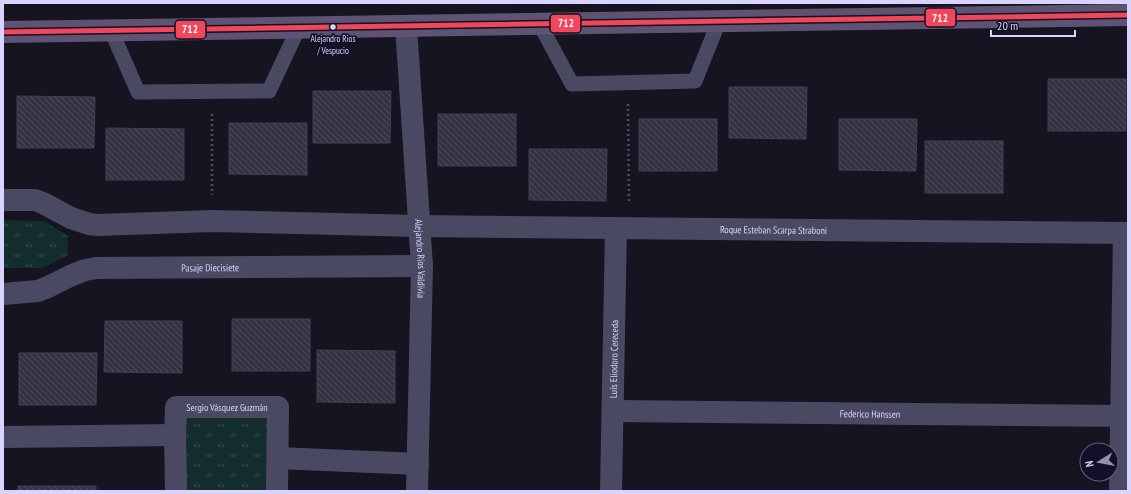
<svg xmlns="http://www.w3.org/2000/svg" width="1131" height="494" font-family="'PT Sans Narrow',sans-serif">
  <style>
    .grass { fill: url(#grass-tufts) }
    .building { fill: url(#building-back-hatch); stroke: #433f54 }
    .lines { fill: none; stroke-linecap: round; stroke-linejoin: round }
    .path { stroke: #44505f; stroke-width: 2.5; stroke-dasharray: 2 3; stroke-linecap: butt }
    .service { stroke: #4a4962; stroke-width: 15 }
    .minor { stroke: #4a4962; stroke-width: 22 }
    .primary { stroke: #5e5373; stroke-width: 22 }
    .bus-1-casing { stroke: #130f26; stroke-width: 8 }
    .bus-1 { stroke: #f2465a; stroke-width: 5 }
    .bus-dot { fill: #d9d4ff; stroke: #130f26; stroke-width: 1.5 }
    .labels { text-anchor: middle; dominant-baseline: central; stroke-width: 3.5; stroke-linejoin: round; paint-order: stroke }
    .bus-label { font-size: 9px; fill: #d9d4ff; stroke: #130f26 }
    .street-label { font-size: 10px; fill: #d9d4ff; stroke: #130f26 }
    .line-badge { stroke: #130f26; stroke-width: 1.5 }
    .badge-label { font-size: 11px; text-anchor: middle; font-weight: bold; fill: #fff }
  </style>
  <defs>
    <pattern id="grass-tufts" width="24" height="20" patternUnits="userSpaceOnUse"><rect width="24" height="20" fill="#132c2d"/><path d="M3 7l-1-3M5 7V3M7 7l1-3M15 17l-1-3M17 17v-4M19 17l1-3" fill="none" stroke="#354a4c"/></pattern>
    <pattern id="building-back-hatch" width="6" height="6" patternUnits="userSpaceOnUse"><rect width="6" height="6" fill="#343243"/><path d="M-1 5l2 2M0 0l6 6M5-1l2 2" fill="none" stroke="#514f5f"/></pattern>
  </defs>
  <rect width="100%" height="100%" fill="#161421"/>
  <path class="grass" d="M3,220l41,1 24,15v19l-25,13h-40z
    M180,410h94v81h-94z"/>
  <path class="building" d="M1048,79h78v52h-78z
    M729,87h78l-1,52 -77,-1z
    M313,91h78l-1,52h-77z
    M17,96l78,1 -1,51h-77z
    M438,114h78v52h-78z
    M639,119h78v52h-78z
    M839,119h78l-1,52 -77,-1z
    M229,123h78v52l-78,-1z
    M106,128l78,1v51h-78z
    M925,141h78v52h-78z
    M529,149h78l-1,52 -77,-1z
    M232,319h78v52h-78z
    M105,321h77v52l-78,-1z
    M317,350l78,1v52l-78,-1z
    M19,353h78l-1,52h-77z
    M18,486h78v5h-78z"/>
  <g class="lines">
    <path class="path" d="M628,104l1,99
      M212,114v81"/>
    <path class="service" d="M539,23l33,61 123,-3 24,-60
      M111,30l27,62 131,-1 30,-64"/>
    <g class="minor">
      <path id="s1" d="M406,26l16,240 -5,225"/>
      <path id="s2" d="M3,200h32l8,3 28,15 18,6 9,1 114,-4 207,5 709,7"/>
      <path id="s3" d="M3,294l35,-3 10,-4 22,-11 15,-6 11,-2 326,-2"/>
      <path id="s4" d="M613,411l515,5"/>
      <path d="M3,437l172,-2"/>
      <path d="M278,458l140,6"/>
      <path id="s5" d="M176,491l-1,-56 1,-28h102l-1,84"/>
      <path id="s6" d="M611,491l5,-263"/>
      <path d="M1120,491l4,-258"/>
    </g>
    <path class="primary" d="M3,32l1125,-17"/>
    <defs>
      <path id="bus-1" d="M3,32l1125,-17"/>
    </defs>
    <use href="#bus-1" class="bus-1-casing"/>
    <use href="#bus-1" class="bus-1"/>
  </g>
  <circle class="bus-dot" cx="333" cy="27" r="3.5"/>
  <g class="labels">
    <g class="bus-label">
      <text x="333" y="38">Alejandro Rios<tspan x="333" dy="12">/ Vespucio</tspan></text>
    </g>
    <g class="street-label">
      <text stroke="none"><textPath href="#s2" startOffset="776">Roque Esteban Scarpa Straboni</textPath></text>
      <text stroke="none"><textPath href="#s1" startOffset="233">Alejandro Ríos Valdivia</textPath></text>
      <text stroke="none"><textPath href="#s3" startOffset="212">Pasaje Diecisiete</textPath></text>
      <text stroke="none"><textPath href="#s6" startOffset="132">Luís Eliodoro Cereceda</textPath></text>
      <text stroke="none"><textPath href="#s5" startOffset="135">Sergio Vásquez Guzmán</textPath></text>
      <text stroke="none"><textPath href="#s4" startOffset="257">Federico Hanssen</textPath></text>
    </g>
  </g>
  <g class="line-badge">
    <rect x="925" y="8" width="31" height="19" rx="4" fill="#f2465a"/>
    <rect x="550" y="14" width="31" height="19" rx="4" fill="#f2465a"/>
    <rect x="175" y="20" width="31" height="19" rx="4" fill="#f2465a"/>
  </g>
  <g class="badge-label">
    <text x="940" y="22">712</text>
    <text x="566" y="27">712</text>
    <text x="190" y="33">712</text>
  </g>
  <rect width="1131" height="494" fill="none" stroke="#d9d4ff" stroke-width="8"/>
  <g transform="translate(1099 462) rotate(259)"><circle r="19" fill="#130f26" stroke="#625e7d"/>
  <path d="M0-3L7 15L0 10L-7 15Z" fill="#9591b1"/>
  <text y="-6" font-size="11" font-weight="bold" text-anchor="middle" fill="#d9d4ff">N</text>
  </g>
  <path d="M991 30v6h84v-6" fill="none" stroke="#d9d4ff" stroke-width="2"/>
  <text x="997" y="30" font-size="12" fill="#d9d4ff" stroke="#130f26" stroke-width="3" paint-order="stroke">20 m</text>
</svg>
